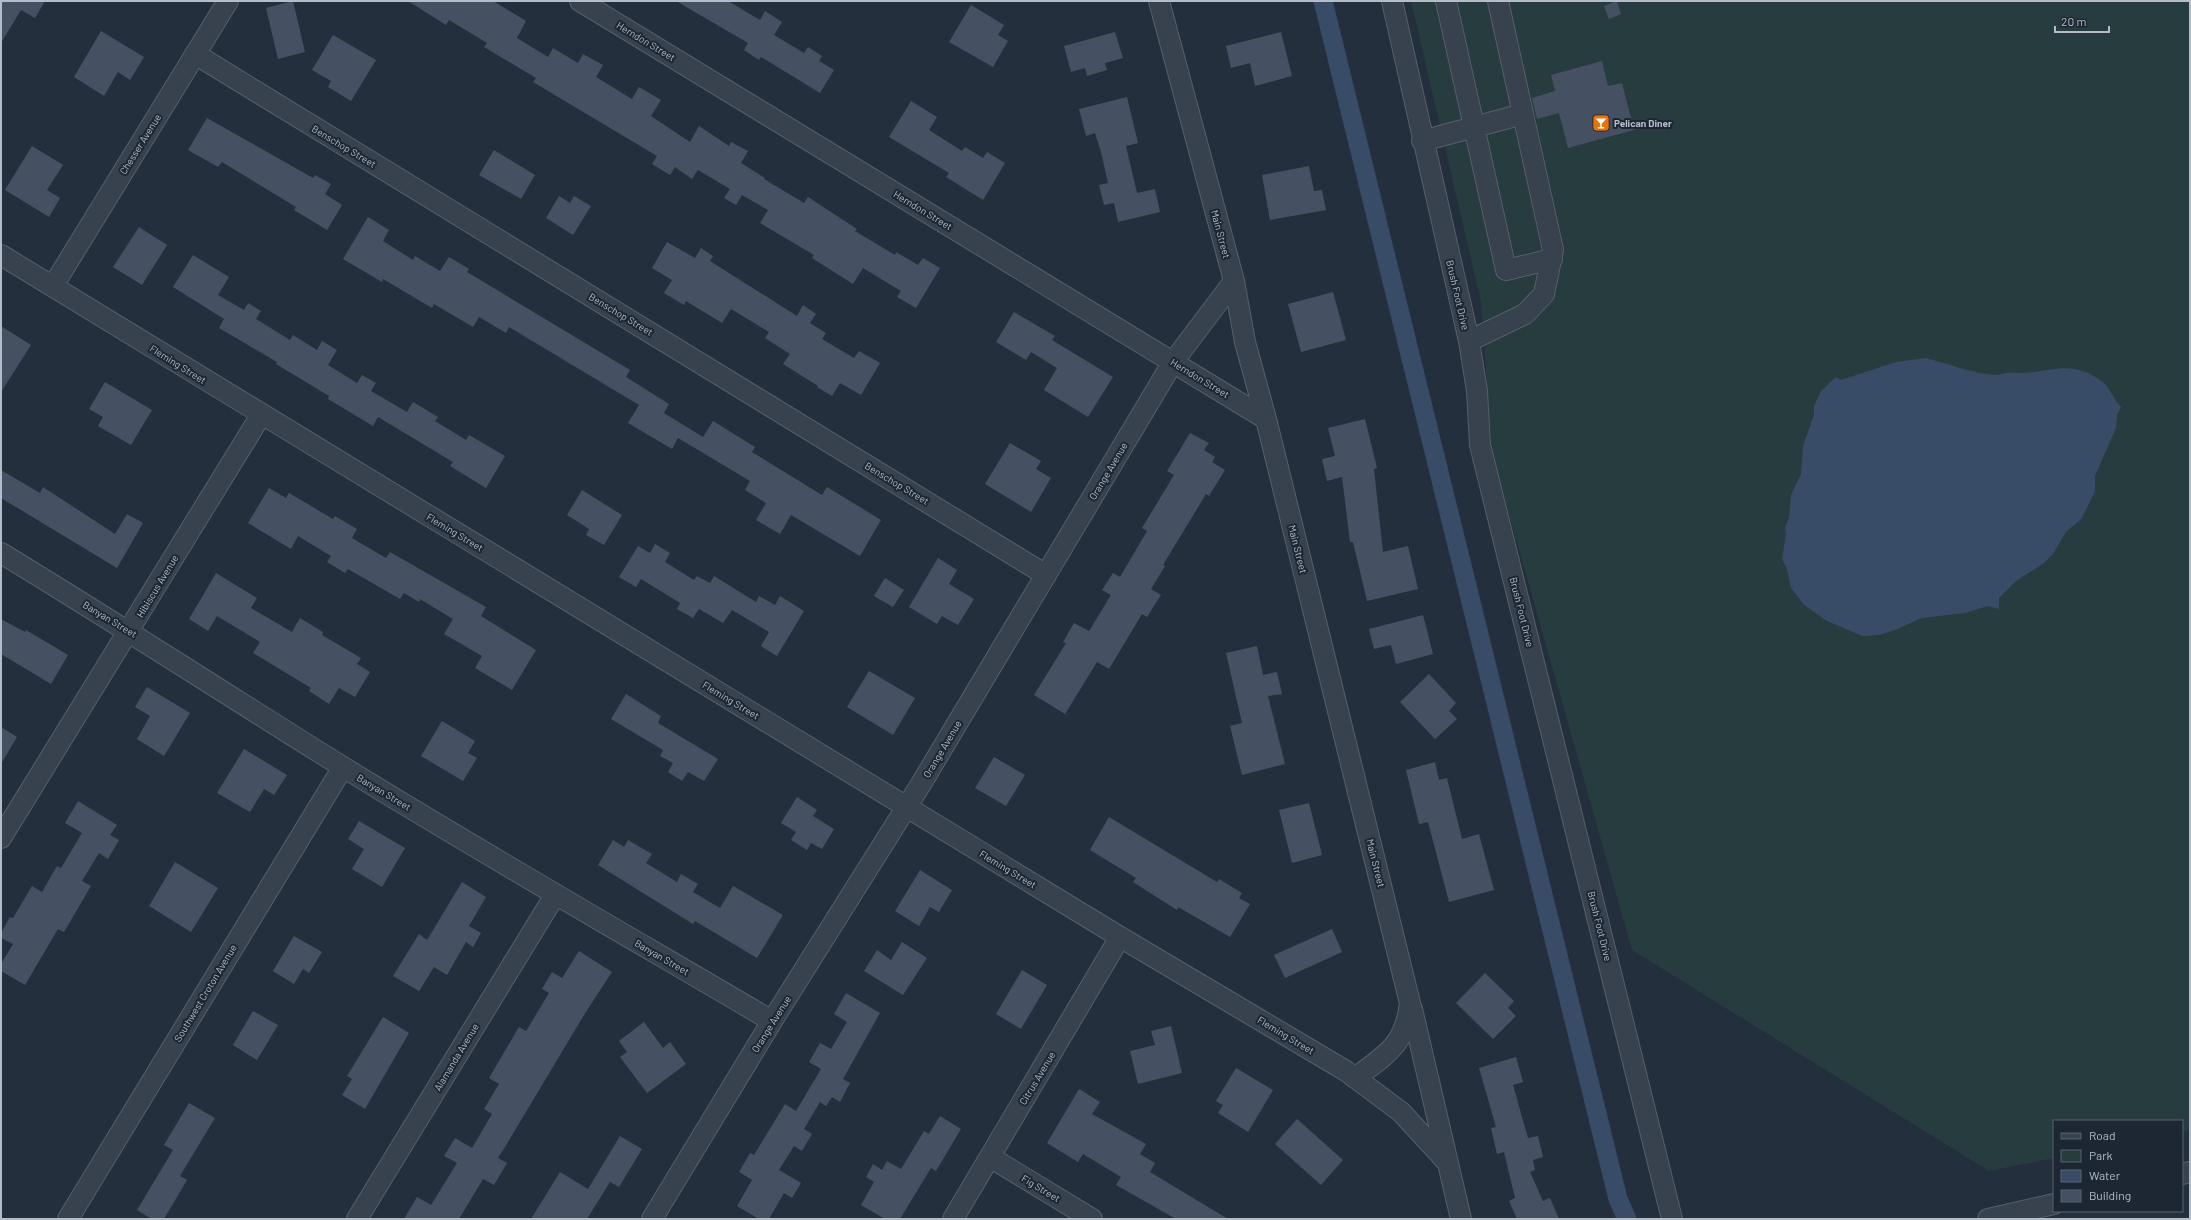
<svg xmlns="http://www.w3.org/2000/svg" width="2191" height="1220" font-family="Barlow,sans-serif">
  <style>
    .green { fill: #263c3f }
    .water { fill: #394c67 }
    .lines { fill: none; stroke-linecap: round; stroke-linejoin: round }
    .canal { stroke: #394c67; stroke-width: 19 }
    .building { fill: #455162 }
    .minor-casing { stroke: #565f6c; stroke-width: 22 }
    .minor { stroke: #38414e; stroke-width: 20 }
    .labels { text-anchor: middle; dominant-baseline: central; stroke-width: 4; stroke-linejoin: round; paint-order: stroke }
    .street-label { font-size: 10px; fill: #b4bcc9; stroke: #1d2633 }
    .poi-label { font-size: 10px; font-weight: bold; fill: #b4bcc9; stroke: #1d2633; text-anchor: start }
  </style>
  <rect width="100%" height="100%" fill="#242f3e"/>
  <path class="green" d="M1411,1h779v1129l-8,2v-11h-128v37l-65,13 -357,-221 -140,-496 -11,-152z"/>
  <path class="water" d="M1926,358c24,6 47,16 71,17 3,0 6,-2 9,-2 6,-1 12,0 18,0 30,-2 49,-13 77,8 9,6 12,18 20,26l-4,8 -1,13 -21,48v15l-13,27 -16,14 -13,22 -9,9 -28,18 -17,17v11l-11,-3 -23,7 -43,5 -27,12 -16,5 -17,1 -35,-15 -23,-16 -13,-17 -4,-19 -5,-10 4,-25 -1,-7 4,-9 2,-23 10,-21 2,-28 11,-31v-9l7,-15 15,-14 5,3 55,-18z"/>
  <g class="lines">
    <path class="canal" d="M1323,1l295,1198 9,20"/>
  </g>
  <path class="building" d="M1,1h44l-10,17 -14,-8 -20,33z
    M293,1l12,51 -27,7 -12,-51z
    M408,1h85l33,20 -9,17 31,19 5,-9 25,15 5,-9 20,11 -7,12 36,22 7,-12 22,13 -10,16 39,26 9,-16 30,20 2,-4 17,9 -7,12 24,15 -1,1 40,24 4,-6 49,32 -2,2 40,24 1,-3 22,13 5,-7 17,10 -24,40 -19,-11 4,-6 -38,-23 -10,16 -41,-26 2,-3 -54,-32 8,-13 -26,-15 -6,10 -12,-7 6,-9 -32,-19 -6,9 -17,-12 -5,8 -18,-11 5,-8 -124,-74 3,-4 -52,-31 3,-4 -38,-23 -3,5z
    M676,1h52l32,19 5,-9 17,11 -8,13 30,18 4,-6 14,9 -3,5 15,9 -14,23 -59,-36 -2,3 -15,-10 4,-7z
    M1617,1l4,13 -12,5 -5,-13z
    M971,5l33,20 -6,10 10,6 -15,26 -44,-25z
    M101,31l43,26 -14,23 -12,-8 -14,24 -30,-19z
    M1115,32l8,26 -18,5 2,7 -20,6 -2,-8 -14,4 -7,-26z
    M1281,32l11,44 -37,10 -5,-23 -19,5 -5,-22z
    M333,35l43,25 -25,41 -23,-14 3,-6 -19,-11z
    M1602,61l6,25 14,-3 12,47 -66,18 -9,-35 -22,6 -5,-21 23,-7 -4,-16z
    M1127,97l11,46 -12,3 11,47 18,-4 5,23 -42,10 -4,-19 -10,2 -5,-20 9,-2 -7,-31 -6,-19 -9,3 -7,-27z
    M911,101l26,16 -8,13 33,21 3,-4 18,11 4,-6 18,11 -22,37 -37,-23 3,-4 -60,-36z
    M207,118l106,60 2,-3 16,9 -6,10 17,11 -15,25 -33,-20 2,-3 -74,-45 -4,5 -30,-17z
    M32,146l31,19 -16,25 13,8 -11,19 -44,-27z
    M494,150l41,25 -14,24 -42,-24z
    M1309,166l5,25 8,-1 4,20 -56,10 -8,-45z
    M559,196l11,7 4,-7 17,10 -18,29 -27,-17z
    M368,217l21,13 -6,11 30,19 2,-4 25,15 9,-14 20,12 -2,3 163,98 -4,7 43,27 -5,9 39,24 10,-16 42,26 -3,5 70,43 5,-8 54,33 -21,36 -69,-41 -11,19 -24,-14 10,-17 -21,-13 5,-9 -72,-43 -6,11 -44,-26 11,-18 -130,-78 -3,6 -27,-16 -6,10 -39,-23 -2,4 -49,-29 -1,3 -39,-23z
    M139,227l28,18 -25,40 -29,-18z
    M667,242l28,16 6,-10 12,8 -3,5 87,55 6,-11 13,9 -6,9 16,10 -4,6 32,19 5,-7 21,12 -19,32 -21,-12 -8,13 -15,-9 1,-1 -35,-22 7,-10 -25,-16 4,-6 -38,-23 -9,14 -36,-22 -2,4 -20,-12 8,-13 -20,-12z
    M193,255l36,22 -11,18 26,15 4,-7 13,8 -5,8 34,21 3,-5 24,15 5,-9 15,9 -9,15 29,18 5,-8 14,8 -5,8 36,21 6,-10 25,15 -3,4 31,19 3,-5 36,21 -19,32 -36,-22 3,-4 -75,-45 -5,9 -45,-27 1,-3 -53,-32 1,-2 -58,-34 5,-9 -51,-32z
    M1333,292l13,48 -45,12 -13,-48z
    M1014,312l41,24 -3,4 61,37 -25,40 -44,-27 13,-22 -26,-16 -5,8 -30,-18z
    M1,326l30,19 -30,47z
    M105,382l47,28 -21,35 -33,-19 5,-9 -14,-8z
    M1365,419l12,49 -3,1 9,83 25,-6 10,43 -51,12 -14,-59h-3l-8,-65 -15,4 -5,-22 13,-3 -7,-28z
    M1190,433l19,10 -5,7 11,7 -3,5 13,8 -16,26 -3,-2 -43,71 2,1 -14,23 10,6 -14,22 -5,-3 -33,55 -12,-7 -32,52 -31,-19 32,-52 -3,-1 11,-19 15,8 22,-36 -9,-5 11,-17 7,4 27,-46 -5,-3 32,-53 -7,-4z
    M1010,443l31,18 -5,8 15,9 -20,34 -46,-28z
    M1,470l39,23 3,-6 72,47 12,-20 16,9 -26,45 -116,-70z
    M269,488l17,10 3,-5 44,26 2,-3 22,13 -5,9 34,20 4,-6 96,55 -5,9 55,34 -24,40 -37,-22 7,-12 -38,-22 9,-15 -33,-20 -1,3 -15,-9 -4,6 -52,-30 -3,4 -18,-11 4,-6 -33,-20 -7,13 -43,-26z
    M582,490l40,25 -18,30 -18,-10 3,-6 -22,-14z
    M655,544l15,9 -5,9 29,18 3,-4 13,7 4,-7 42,26 3,-6 16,9 5,-9 24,15 -27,45 -16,-10 8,-14 -37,-22 -9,13 -24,-14 -6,9 -16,-9 3,-6 -39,-24 -5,8 -17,-10 19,-31 12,7z
    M938,558l19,12 -8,14 25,15 -16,26 -16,-9 -5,8 -28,-17z
    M216,573l41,25 -6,10 41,24 8,-14 23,14 -1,3 39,23 -4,6 13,8 -15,25 -16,-9 -10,16 -20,-13 2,-3 -58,-35 7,-11 -43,-26 -9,15 -19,-12z
    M885,578l19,12 -11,17 -19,-11z
    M1423,615l10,39 -37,10 -5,-19 -17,4 -5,-20z
    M1,619l24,13 1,-2 42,25 -17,29 -50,-30z
    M1257,646l6,29 14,-3 5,22 -14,2 17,68 -43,11 -12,-49 12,-3 -16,-70z
    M869,671l46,27 -22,37 -46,-28z
    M1429,674l27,29 -7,8 8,8 -22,20 -35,-37z
    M147,687l43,26 -26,43 -27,-17 13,-23 -15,-9z
    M626,694l35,22 -3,7 60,36 -14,22 -16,-9 -6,9 -14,-9 5,-9 -13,-7 3,-6 -52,-31z
    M442,721l33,20 -7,12 9,5 -14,23 -42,-25z
    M1,727l16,10 -16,27z
    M244,749l43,26 -13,20 -10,-6 -14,23 -33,-19z
    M994,757l31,18 -19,31 -31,-18z
    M1435,762l4,18 8,-2 15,61 17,-5 15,56 -45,12 -21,-80 -9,2 -13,-54z
    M797,797l20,13 -4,6 21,13 -12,20 -11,-6 -4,7 -16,-10 5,-8 -15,-9z
    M78,801l39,24 -7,10 9,5 -11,19 -9,-6 -17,28 9,5 -27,46 -6,-3 -33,56 -24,-14v-7l12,-20 -12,-6v-5l9,-16 3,1 19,-32 10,6 15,-26 4,2 21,-35 -17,-10z
    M1309,803l13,52 -30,8 -13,-53z
    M1109,817l108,65 2,-3 23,14 -3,5 11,6 -20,33 -52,-30 -1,3 -44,-28 3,-4 -46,-28z
    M359,821l46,27 -23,39 -30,-18 12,-20 -16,-10z
    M613,840l11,7 4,-7 24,14 -6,9 31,19 4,-8 17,10 -5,8 27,16 13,-22 50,29 -26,43 -62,-37 -2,3 -95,-59z
    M175,862l43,26 -27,44 -42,-26z
    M920,870l32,20 -13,22 -9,-5 -11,19 -24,-15z
    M462,882l24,15 -17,29 12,7 -8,14 -7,-5 -19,33 -13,-8 -15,24 -26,-15 26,-42 8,6z
    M1332,929l10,23 -57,26 -11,-23z
    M294,936l28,16 -13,21 -6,-4 -9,15 -21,-13z
    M902,942l25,16 -24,37 -39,-24 13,-21 14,10z
    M579,951l33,21 -28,43 -79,132 -7,11 9,5 -13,22 -11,-6 -24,40h-55l13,-22 14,8 26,-42 -13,-7 11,-18 17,10 20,-34 -8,-5 15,-25 -10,-6 30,-51 7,4 23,-38 -7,-4 10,-17 10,6z
    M1022,970l25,15 -26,44 -25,-15z
    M1485,973l29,28 -6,7 8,8 -23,23 -37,-36z
    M846,993l34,20 -37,66 7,4 -10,19 -8,-5 -6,9 -6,-4 -16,27 8,5 -10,17 -8,-5 -15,24 22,13 -9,15 -8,-5 -15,26h-10l-22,-13 15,-26 -13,-8 11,-19 4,2 31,-51 11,7 25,-42 -12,-7 11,-19 11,6 16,-27 -13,-8z
    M253,1011l25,14 -21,35 -24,-15z
    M383,1017l26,16 -44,76 -23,-14 10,-16 -5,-3z
    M644,1022l19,26 7,-6 16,22 -39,29 -27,-36 7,-5 -8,-11z
    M1171,1026l11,47 -44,11 -8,-33 25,-6 -4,-14z
    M1516,1057l7,25 -10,3 15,53 10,-2 5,21 -10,3 2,10 -5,2 13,29 7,-3 9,21h-42l-8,-18 6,-3 -11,-46 -7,2 -6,-26 5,-1 -17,-59z
    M1236,1068l37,22 -25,42 -30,-19 5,-8 -7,-4z
    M1079,1089l21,13 -8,12 54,30 -6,10 15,9 -5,9 78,47h-52l-60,-34 5,-8 -38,-23 -5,8 -31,-19z
    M189,1103l26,15 -35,58 7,4 -23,39h-12l-15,-9 36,-60 -9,-5z
    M940,1116l21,13 -25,42 -5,-3 -31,51h-15l-24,-14 13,-23 -8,-5 7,-13 9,6 5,-9 14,8 23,-38 5,3z
    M1297,1119l46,41 -22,25 -46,-41z
    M620,1136l22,13 -23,38 -9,-5 -23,37h-56l29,-47 28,17z"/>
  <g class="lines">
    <defs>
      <path id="minor" d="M580,1l686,418
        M1159,1l75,280 11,61 21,77 144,584c-5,42 -23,51 -55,75
        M1392,1l77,340 8,50 3,54 192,774
        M1446,1l60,269 46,-11
        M1498,1l25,113
        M195,54l851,521
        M1422,141l101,-27 30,136 -9,44 -19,20 -56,27
        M1,255l1119,682 226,134 55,41 47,51
        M53,286l175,-285
        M1,553c115,70 228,143 342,214 141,87 286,170 429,254
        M1,838l260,-423
        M1412,1009l49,210
        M990,1157l102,62
        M2182,1174l8,-2
        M68,1219l275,-452
        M357,1219l198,-324
        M652,1219l120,-198 149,-237 252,-422 61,-81
        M953,1219l167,-282
        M1988,1219l66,-15"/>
    </defs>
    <use href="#minor" class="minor-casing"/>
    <use href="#minor" class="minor"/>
  </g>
  <defs>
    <symbol id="bar-square" viewBox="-11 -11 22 22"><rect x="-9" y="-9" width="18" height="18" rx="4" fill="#e8710a" stroke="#1d2633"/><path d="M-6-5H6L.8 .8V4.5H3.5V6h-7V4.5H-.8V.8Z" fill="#fff"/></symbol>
  </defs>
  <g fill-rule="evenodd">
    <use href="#bar-square" x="1591" y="113" width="20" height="20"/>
  </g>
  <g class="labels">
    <g class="street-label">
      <text transform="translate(646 41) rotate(31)">Herndon Street</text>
      <text transform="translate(140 144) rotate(-58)">Chesser Avenue</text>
      <text transform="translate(344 146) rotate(31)">Benschop Street</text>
      <text transform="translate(923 210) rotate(31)">Herndon Street</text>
      <text transform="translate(1221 234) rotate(75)">Main Street</text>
      <text transform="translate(1458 295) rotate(77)">Brush Foot Drive</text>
      <text transform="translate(621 314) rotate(31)">Benschop Street</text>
      <text transform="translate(178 364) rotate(32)">Fleming Street</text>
      <text transform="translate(1200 378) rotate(31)">Herndon Street</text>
      <text transform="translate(1108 471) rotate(-59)">Orange Avenue</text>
      <text transform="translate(897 483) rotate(31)">Benschop Street</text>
      <text transform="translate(455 532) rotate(31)">Fleming Street</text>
      <text transform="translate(1298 549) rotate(76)">Main Street</text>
      <text transform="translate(157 586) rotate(-59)">Hibiscus Avenue</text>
      <text transform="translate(1522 612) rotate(76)">Brush Foot Drive</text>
      <text transform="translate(110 619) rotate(31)">Banyan Street</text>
      <text transform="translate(731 700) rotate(31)">Fleming Street</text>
      <text transform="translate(942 749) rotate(-59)">Orange Avenue</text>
      <text transform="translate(384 792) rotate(31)">Banyan Street</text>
      <text transform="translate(1376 863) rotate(76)">Main Street</text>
      <text transform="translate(1008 869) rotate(31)">Fleming Street</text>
      <text transform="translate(1600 926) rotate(76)">Brush Foot Drive</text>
      <text transform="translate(662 957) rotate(30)">Banyan Street</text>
      <text transform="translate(205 993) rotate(-59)">Southwest Croton Avenue</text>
      <text transform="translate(771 1024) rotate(-58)">Orange Avenue</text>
      <text transform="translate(1286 1035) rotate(31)">Fleming Street</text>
      <text transform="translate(456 1057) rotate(-59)">Alamanda Avenue</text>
      <text transform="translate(1037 1078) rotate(-59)">Citrus Avenue</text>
      <text transform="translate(1041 1188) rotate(31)">Fig Street</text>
    </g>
    <g class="poi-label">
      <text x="1614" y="123">Pelican Diner</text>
    </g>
  </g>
  <rect width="2191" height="1220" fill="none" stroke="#b4bcc9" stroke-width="4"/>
  <rect x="2053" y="1120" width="130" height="92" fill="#1d2633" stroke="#59626f"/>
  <rect x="2061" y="1133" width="20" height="6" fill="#38414e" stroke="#59626f"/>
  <text x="2089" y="1140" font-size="12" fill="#b4bcc9">Road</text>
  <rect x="2061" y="1150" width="20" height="12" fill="#263c3f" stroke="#59626f"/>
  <text x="2089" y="1160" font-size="12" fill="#b4bcc9">Park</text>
  <rect x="2061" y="1170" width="20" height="12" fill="#394c67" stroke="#59626f"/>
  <text x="2089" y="1180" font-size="12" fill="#b4bcc9">Water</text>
  <rect x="2061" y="1190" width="20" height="12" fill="#455162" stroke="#59626f"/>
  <text x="2089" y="1200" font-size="12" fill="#b4bcc9">Building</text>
  <path d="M2055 26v6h54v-6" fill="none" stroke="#b4bcc9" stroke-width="2"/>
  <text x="2061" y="26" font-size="12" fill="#b4bcc9" stroke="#1d2633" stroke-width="3" paint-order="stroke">20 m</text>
</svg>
